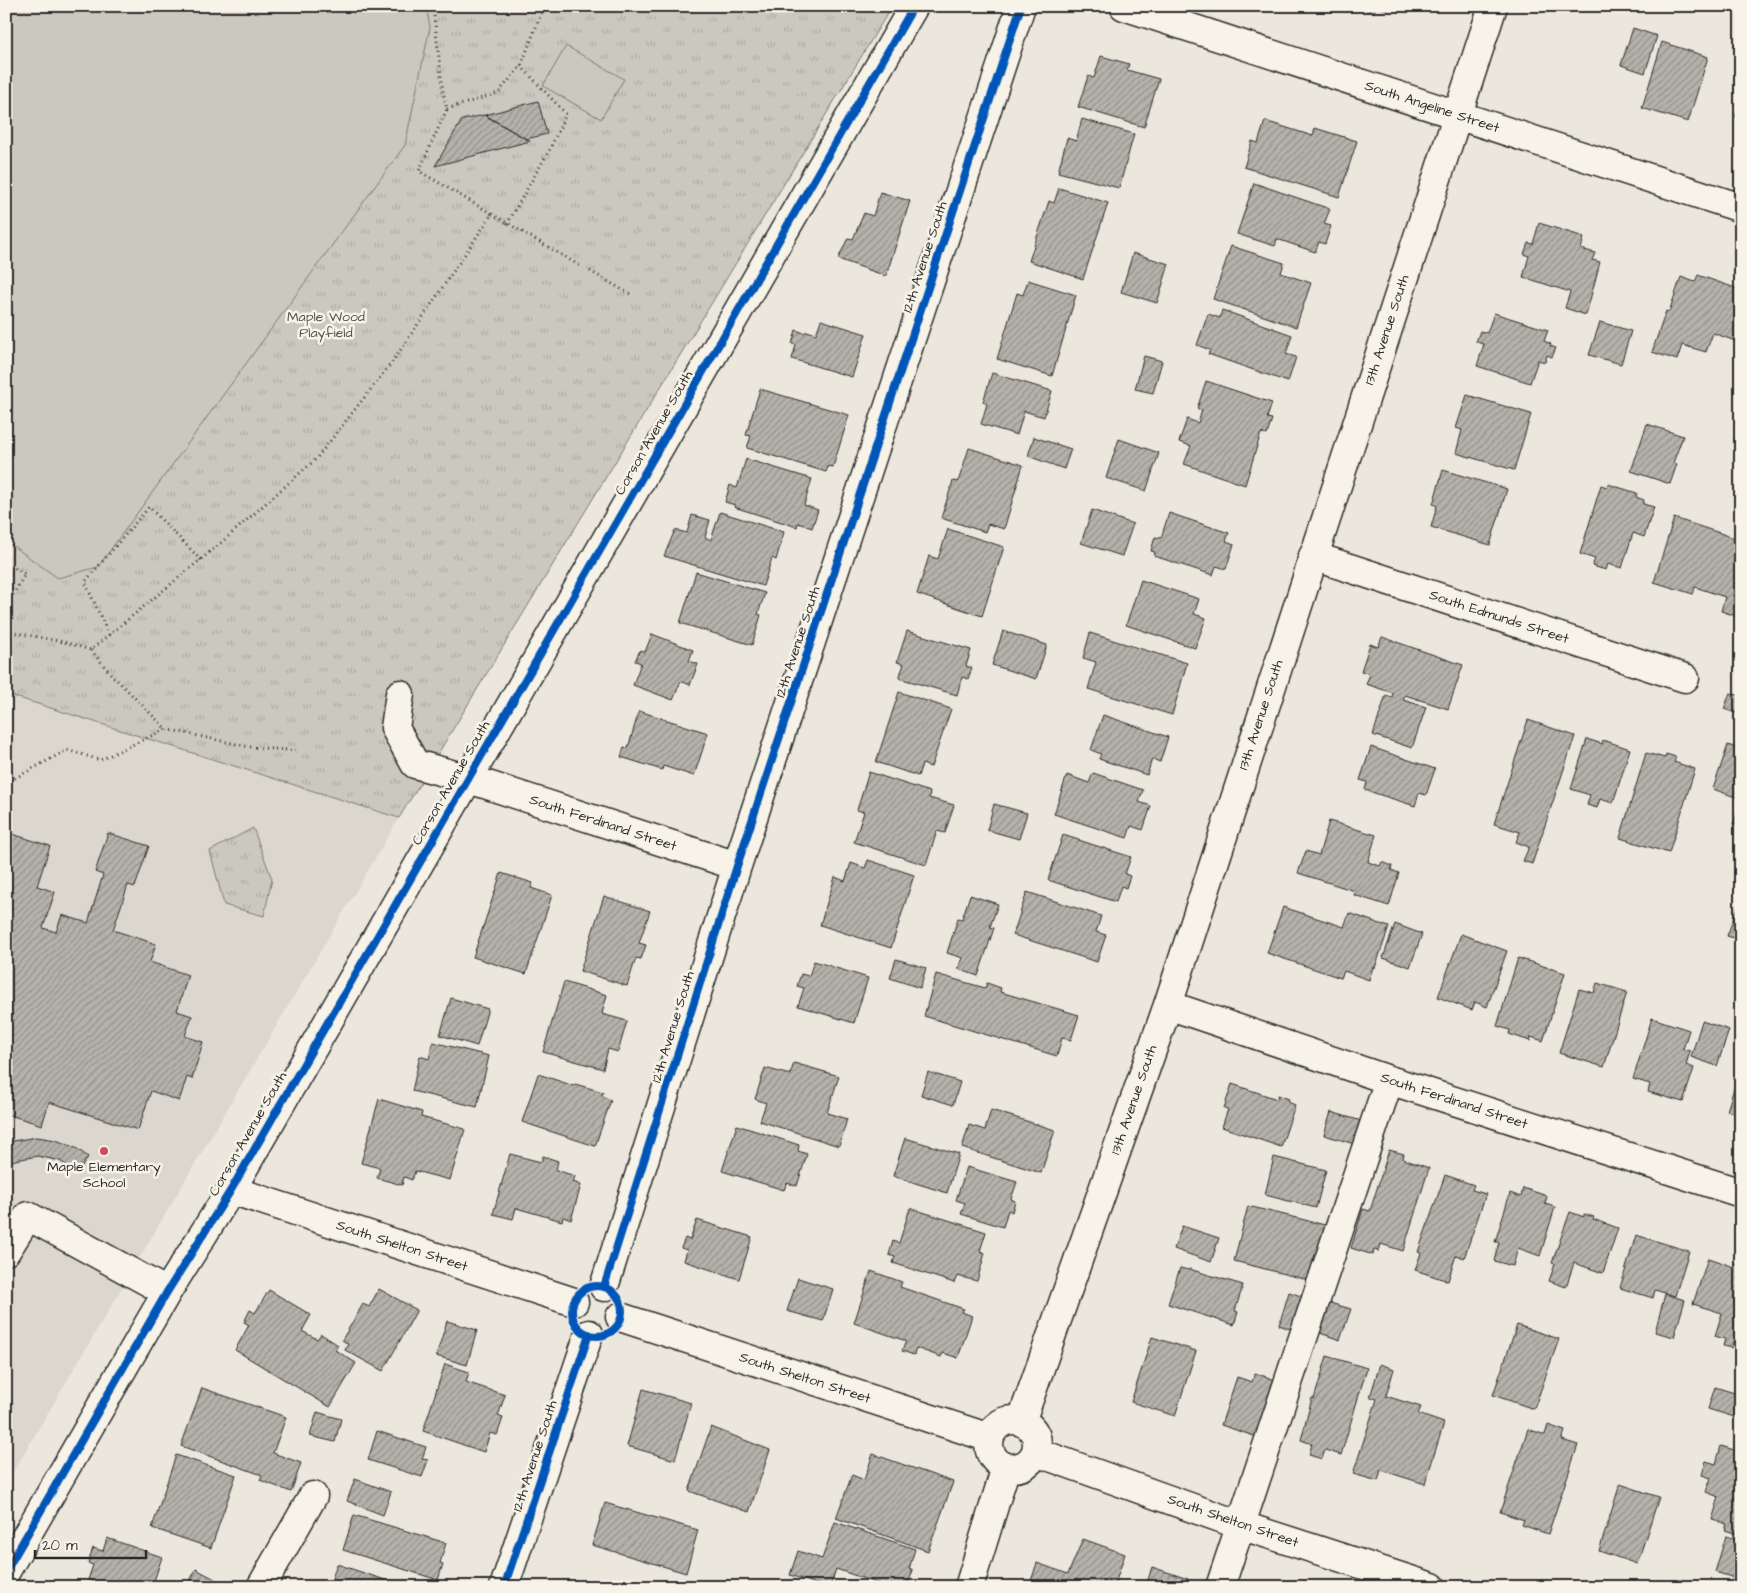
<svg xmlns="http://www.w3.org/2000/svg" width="1747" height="1593" font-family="'Architects Daughter',sans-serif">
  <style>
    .built { fill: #dbd7ce }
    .grass { fill: url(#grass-tufts); stroke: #7b7a75 }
    .pitch { fill: #cbc8bf; stroke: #7b7a75 }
    .building { fill: url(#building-hatch); stroke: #2b2b2b }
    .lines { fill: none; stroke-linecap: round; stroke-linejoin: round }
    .minor-casing { stroke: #2b2b2b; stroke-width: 31 }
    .path { stroke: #2b2b2b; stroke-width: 3; stroke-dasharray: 1 4; stroke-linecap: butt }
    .minor { stroke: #f7f3e8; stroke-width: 28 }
    .cycleway-casing { stroke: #f7f3e8; stroke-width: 11 }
    .cycleway { stroke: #0057b8; stroke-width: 8 }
    .poi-dot { fill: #d1495b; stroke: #f7f3e8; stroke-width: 2 }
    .labels { text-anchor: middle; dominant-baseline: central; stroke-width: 5; stroke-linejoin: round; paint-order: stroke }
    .street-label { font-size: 14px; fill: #2b2b2b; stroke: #f7f3e8 }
    .park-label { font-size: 14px; fill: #535250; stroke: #f7f3e8 }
    .poi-label { font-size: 14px; fill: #2b2b2b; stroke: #f7f3e8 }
  </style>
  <defs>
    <pattern id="grass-tufts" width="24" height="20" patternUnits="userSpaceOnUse" patternTransform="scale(1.25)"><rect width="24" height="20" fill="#cbc8bf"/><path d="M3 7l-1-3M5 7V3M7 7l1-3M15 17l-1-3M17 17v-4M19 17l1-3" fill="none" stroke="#aeaca4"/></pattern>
    <pattern id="building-hatch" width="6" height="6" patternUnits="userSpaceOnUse" patternTransform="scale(1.25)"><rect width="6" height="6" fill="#b5b2ab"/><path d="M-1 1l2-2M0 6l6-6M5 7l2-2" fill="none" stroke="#93918b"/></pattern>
  </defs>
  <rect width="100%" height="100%" fill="#ebe7dd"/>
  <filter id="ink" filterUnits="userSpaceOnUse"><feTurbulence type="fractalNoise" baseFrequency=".02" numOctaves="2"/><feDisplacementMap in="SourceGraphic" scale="10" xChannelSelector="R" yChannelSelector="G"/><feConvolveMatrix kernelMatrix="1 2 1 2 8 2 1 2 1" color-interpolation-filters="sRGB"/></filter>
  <g filter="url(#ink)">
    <path class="built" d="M6,694l393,124 -393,666z"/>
    <path class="grass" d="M6,6h886l-493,812 -393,-124z
      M253,828l19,51 -8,37 -40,-11 -14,-54z"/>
    <path class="pitch" d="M6,6h420l4,21 -25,118 -307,422 -40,11 -52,-37z
      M566,46l58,33 -23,40 -58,-33z"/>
    <path class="building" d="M1353,6h36l-1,4 -12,-3 -2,5z
      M1633,28l24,8 -12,37 -24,-8z
      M1662,42l46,15 -20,65 -46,-14z
      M1101,56l28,8 -2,6 32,9 -15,48 -66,-20 10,-31 6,2z
      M1741,99v20l-6,-2z
      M538,101l9,33 -21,5 -41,-24z
      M484,115l46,26 -95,25 27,-46z
      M1082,119l52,15 -15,54 -61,-16 9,-34 9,3z
      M1265,121l48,15 2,-8 42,13 -18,56 -95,-30 8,-26 6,2z
      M1254,183l76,26 -6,15 7,2 -6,18 -6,-2 -4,10 -38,-13 -2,7 -38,-12z
      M1059,188l49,15 -25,76 -54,-18 20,-60 5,2z
      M880,192l30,9 -24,75 -48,-17 10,-21 5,1 11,-26 9,3z
      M1539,223l45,14 -3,12 14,4 -3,7 8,2 -14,53 -21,-7 5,-16 -47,-15 6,-21 -5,-2 4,-11 5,1z
      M1231,246l53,17 -3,10 30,10 -15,44 -83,-28z
      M1133,253l36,11 -12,39 -36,-11z
      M1698,275l43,15v53l-28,-10 -7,19 -24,-7 -5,15 -25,-8 14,-41 3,1 12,-35 14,5z
      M1028,280l48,15 -24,81 -55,-17 20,-66 6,2z
      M1222,310l70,25 -6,19 10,3 -8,25 -80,-28 2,-4 -13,-5 11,-31 12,4z
      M1494,313l54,17 -4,11 7,3 -1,2 6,2 -4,9 -5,-2 -2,7 -7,-2 -8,23 -53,-17 7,-22 -8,-2 4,-11 7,2z
      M821,320l45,14 -14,43 -60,-18 4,-14 -4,-1 4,-14 8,3 3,-2 9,3z
      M1600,322l31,9 -10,33 -32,-9z
      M1144,356l18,5 -9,32 -18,-4z
      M992,373l60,18 -8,26 -20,-6 -7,24 -36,-11 6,-20 -4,-2z
      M1206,381l66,22 -5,15 5,1 -5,16 -6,-2 -16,52 -61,-21 7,-18 -12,-4 8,-23 11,4 4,-13 -5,-1z
      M760,389l89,26 -16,52 -5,-1 -2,6 -79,-24 4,-12 -5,-1z
      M1467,395l64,19 -17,56 -58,-17 6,-23 -6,-2z
      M1647,424l36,12 -10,27 4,1 -7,20 -39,-13z
      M1034,437l37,12 -7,20 -36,-13z
      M1119,439l40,14 -13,38 -40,-13z
      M969,448l54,17 -19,64 -16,-5 -3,8 -44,-14 12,-37 5,1z
      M746,459l66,20 -8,26 14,5 -6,18 -14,-5 -1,4 -63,-20 1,-2 -10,-3 5,-17 7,3z
      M1443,470l64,19 -17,56 -59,-18 6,-21 -4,-2z
      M1608,484l29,9 -1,4 8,3 -1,4 11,3 -10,30 -11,-4 -11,35 -14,-4 -2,6 -14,-4 3,-7 -15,-5 21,-69 6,2z
      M1092,510l41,14 -11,32 -41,-13z
      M720,512l64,20 -8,28 -4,-2 -9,28 -99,-30 11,-26 12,3 5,-18 18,5 -5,17 6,3z
      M1169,513l60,20 -3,8 8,3 -8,25 -10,-3 -3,9 -59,-19 1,-4 -4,-1 4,-14 6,1z
      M1674,518l67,22v71l-2,6 -18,-6 4,-14 -30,-10 -2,7 -39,-12z
      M948,529l56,18 -22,69 -65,-22 12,-38 9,3z
      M696,572l69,21 -7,21 3,1 -9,30 -72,-22z
      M1141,580l58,19 -5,15 12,4 -11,30 -69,-23z
      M907,631l64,19 -5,16 6,2 -4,11 -6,-2 -5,18 -58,-17 5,-14 -7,-2z
      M1003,631l44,14 -11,34 -44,-14z
      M1090,633l97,30 -15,52 -84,-26 8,-27 -13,-4z
      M652,634l41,16 -4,11 9,3 -8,21 -9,-4 -8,19 -40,-15 8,-22 -6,-2 5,-11 5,2z
      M1382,637l81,28 -15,44 -43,-14 -2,5 23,7 -14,41 -39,-13 13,-40 6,2 1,-4 -27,-9 4,-10 -9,-3 9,-27 8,3z
      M899,692l52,17 -20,58 -9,-3 -4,12 -42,-14z
      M1730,693l11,3v19l-17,-6z
      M639,711l69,22 -14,43 -31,-10 -1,4 -41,-13 3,-10 4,1z
      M1103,715l65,22 -8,25 -8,-3 -5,16 -48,-16 2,-5 -10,-4z
      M1528,720l47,16 -43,128 -9,-3 6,-14 -13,-5 4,-10 -26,-8z
      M1741,733v66l-28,-10 15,-44 8,3z
      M1587,739l15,5 1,-4 27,9 -17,54 -13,-4 -3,9 -10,-3 3,-10 -19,-6z
      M1371,747l64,22 -9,26 -7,-2 -4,13 -50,-16 2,-8 -7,-2z
      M1646,753l19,5 1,-4 10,3 -2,5 21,7 -26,84 -49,-15z
      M869,772l61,20 -1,6 25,7 -9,28 -8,-2 -11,34 -72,-23 10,-30 -7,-2z
      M1093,773l50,17 -4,12 12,4 -8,24 -12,-4 -4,12 -73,-24 13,-39 22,8z
      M1741,803v24l-8,-3z
      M994,804l33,9 -8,26 -32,-9z
      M1329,821l47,14 -8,27 12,4 2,-4 10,4 -1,4 8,3 -10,33 -35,-11 1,-4 -57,-18 8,-22 13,4z
      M6,832l44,14 -13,40 18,6 -12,36 13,4 6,-17 26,8 15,-48 -8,-3 13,-39 41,13 -14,41 -7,-2 -15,45 43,14 -6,18 38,13 -11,36 15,5 -7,20 18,6 -11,37 -5,-2 -8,24 -28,-10 -13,39 -89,-28 -7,23 -36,-11z
      M1063,835l68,22 -6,17 5,2 -4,12 -5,-2 -5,16 -68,-22z
      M868,860l46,15 -23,73 -71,-23 15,-48 10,4 6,-18 14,5z
      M501,873l32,10 -2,5 21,7 -26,79 -53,-17z
      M1027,892l74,24 -5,16 10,3 -9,27 -84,-27z
      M970,895l28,9 -8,23 4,1 -16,48 -20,-7 5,-11 -16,-5 11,-35 4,1z
      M604,896l46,15 -11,32 7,2 -5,14 -5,-1 -9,28 -47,-15z
      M1738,906l3,1v33l-14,-4z
      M1283,907l61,20 5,-14 40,14 -14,41 -2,-1 -4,13 -25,-9 -3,7 -74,-25z
      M1395,924l27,10 -12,33 -27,-9z
      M1461,934l46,17 -20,56 -12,-5 -3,8 -34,-13z
      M1518,958l47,15 -22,68 -12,-4 -1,4 -21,-7 1,-4 -13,-4z
      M896,959l30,9 -6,20 -30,-10z
      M814,961l54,17 -14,45 -56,-17 6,-18 -7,-2 4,-12 8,2z
      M936,974l49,14 2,-5 14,5 -1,4 79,23 -8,25 -9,-2 -5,18 -133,-40z
      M564,982l43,13 -5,19 25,7 -9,31 -10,-3 -5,20 -60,-17z
      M1597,983l30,9 -23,75 -45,-14 20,-64 15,4z
      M451,998l37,11 -11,37 -37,-11z
      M1652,1018l37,12 -6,19 7,2 -4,14 8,3 -11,34 -35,-10 2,-8 -17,-5z
      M1702,1021l27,9 -12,36 -26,-9z
      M433,1042l56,14 -12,51 -65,-16 8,-35 9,3z
      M794,1063l45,13 -12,37 20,6 -8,27 -79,-25 6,-18 -11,-4 10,-31 25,7z
      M1740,1069h1v47l-14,-5z
      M928,1072l32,10 -7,23 -32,-10z
      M538,1074l36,12 1,-2 28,8 -1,4 9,4 -16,46 -73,-24z
      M1232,1084l45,15 1,-4 11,4 -1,3 7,3 -14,42 -59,-20 6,-18 -4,-1z
      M379,1099l43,13 -1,5 44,12 -15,51 -35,-9 -3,9 -8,-3 -2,8 -25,-7 3,-10 -19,-5z
      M991,1110l64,20 -14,43 -79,-25 7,-23 16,5z
      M1331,1112l34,10 -7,23 -34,-10z
      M737,1125l62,20 -1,6 9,3 -10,32 -10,-3 -3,7 -62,-19z
      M37,1137l19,3 20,8 12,9 -10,16 -18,-12 -22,-5 -23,4 -9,5v-21l7,-3z
      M905,1138l54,16 -12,39 -54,-17z
      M1389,1150l15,4 -1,5 26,9 -26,83 -22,-7 -2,7 -5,-1 -1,5 -22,-7 12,-39 7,2z
      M510,1154l31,8 2,-6 15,5 -2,9 19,6 -2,6 8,3 -10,35 -8,-3 -1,4 -46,-13 -3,11 -20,-5z
      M1274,1157l52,13 -10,38 -51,-13z
      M967,1167l50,15 -6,17 4,2 -3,11 -4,-2 -5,17 -42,-13 4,-11 -9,-3z
      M1445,1175l29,10 -2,5 14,4 -22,64 -8,-3 -8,26 -33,-11 6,-17 -3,-1z
      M1523,1188l24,8 -2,8 10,3 -15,49 -22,-8 -5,18 -19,-5 5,-19h-4l15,-49 11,4z
      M1248,1206l85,21 -8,31 -10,-2 -7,24 -74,-19z
      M910,1208l76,24 -6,19 5,2 -8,28 -20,-5 -3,7 -61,-20 2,-6 -6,-2 4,-14 6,2z
      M1570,1212l14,5v-3l10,3 -1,2 25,9 -15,45 -29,-10 -8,24 -17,-6 6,-17 -3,-1z
      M697,1220l55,17 -13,42 -55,-18 3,-11 -6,-2 4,-10 5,2z
      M1182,1226l37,12 -8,24 -37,-13z
      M1636,1235l53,16 -14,45 -20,-6 -2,8 -33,-10z
      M1708,1258l26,9 1,-4 6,1v59l-6,20 -2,-1 -2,6 -8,-2 2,-7 -10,-3 7,-23 -29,-9z
      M1180,1268l8,2 1,-1 54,16 -8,26 3,1 -4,13 -66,-21z
      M871,1271l31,11 -2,5 64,22 -2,3 10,4 -14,42 -15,-5 -2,4 -25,-9 -2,7 -12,-4 4,-10 -52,-18z
      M798,1278l35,11 -10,32 -36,-10z
      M379,1289l38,21 -34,61 -38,-21 3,-6 -6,-4 21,-36 6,3z
      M269,1290l42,25 -9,16 15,8 4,-5 17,11 -3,5 21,13 -26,44 -95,-57 14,-25 -5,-3 6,-12 5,3z
      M1289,1292l21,7 -11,33 -20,-7z
      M1665,1294l20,6 -11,37 -19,-5z
      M1330,1303l21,6 -11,31 -20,-7z
      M447,1321l30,9 -10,35 -31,-9z
      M1517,1325l42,14 -25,70 -41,-14z
      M1152,1337l44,14 -21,65 -44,-14z
      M1327,1356l40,12 -26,87 -16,-5 -3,9 -13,-4 3,-11 -11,-4 11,-42 2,1z
      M445,1364l24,8 -3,10 39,13 -7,21 5,2 -6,17 -7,-2 -6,19 -61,-21z
      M1380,1364l14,5 -8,27 35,11 -3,7 26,9 -19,61 -44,-14 -3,11 -25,-7 24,-75 -7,-2z
      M1255,1373l23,8 -15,58 -42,-14 16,-48 15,5z
      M1715,1387l26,8v24l-33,-10z
      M202,1388l84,29 -13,36 28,10 -10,29 -31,-12 2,-5 -81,-29z
      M643,1389l48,14 -16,57 -48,-14z
      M317,1412l24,7 -6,23 -25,-6z
      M1548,1425l17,6 -3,9 16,5 -30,89 -26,-9 2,-5 -24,-8 28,-83 17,6z
      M711,1427l59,23 -21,62 -60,-21z
      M377,1431l49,16 -4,12 6,1 -6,17 -54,-17z
      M1721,1446l20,6v76h-2l-2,6 -12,-4 2,-6 -15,-4 7,-23 -13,-5 5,-14 -9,-3 4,-14 10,3z
      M873,1454l80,28 -25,69 -92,-33 16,-43 12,5z
      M176,1455l60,20 -25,73 -59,-20z
      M355,1479l36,13 -8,23 -36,-14z
      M1620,1484l39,13 -22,67 -38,-13z
      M605,1503l93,27 -12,43 -94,-28z
      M354,1515l92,28 -6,20 3,1 -5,16 -95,-30z
      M835,1522l80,27 -6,20 4,1 -6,17h-19l-52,-18 -6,18h-5l-35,-12 8,-24 24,8z
      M1726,1536l15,4v40l-26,-8z
      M107,1538l55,19 -10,30h-45l-19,-7 5,-15 -5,-2 5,-15 10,3z
      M1083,1539l42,15 -11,33h-85l8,-24 31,11z
      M337,1564l69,23h-77z
      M1152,1567l36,12 -3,8h-46l2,-6 6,2z
      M196,1569l34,18h-43z"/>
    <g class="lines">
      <defs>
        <path id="minor" d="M1124,6l617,202
          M1313,556l372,122
          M400,694l-5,34 20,36 54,15 268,87
          M1168,1005l221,75 352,113
          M231,1190l343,112
          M6,1251l22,-35 139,76
          M604,1287l133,-421 284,-860
          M620,1317l370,121
          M989 1444a24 24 0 1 1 48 0a24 24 0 1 1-48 0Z
          M1021,1422l147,-417 325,-999
          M1036,1452l204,73 192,62
          M6,1571l161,-279 64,-102 683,-1184
          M261,1587l52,-91
          M504,1587l85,-253
          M969,1587l37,-120
          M1220,1587l169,-507"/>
      </defs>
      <use href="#minor" class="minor-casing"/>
      <path class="path" d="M447,109l51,-16 23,-27 23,-60
        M492,214l90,53
        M507,224l43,-75 16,-35 -45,-48
        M590,271l40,23
        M6,563l19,11 -19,33
        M6,631l58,11 27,8 131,-108 94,-83 77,-98 99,-147 -73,-43 28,-62 -4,-17 -10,-86
        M109,635l-24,-53 64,-75 52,53
        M91,650l20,24 55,55 84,18 49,4
        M6,783l61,-33 33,10 66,-31"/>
      <use href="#minor" class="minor"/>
      <defs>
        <path id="cycleway" d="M572 1311a25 25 0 1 1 50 0a25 25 0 1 1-50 0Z
          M604,1287l133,-421 284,-860
          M6,1571l161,-279 64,-102 683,-1184
          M504,1587l85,-253"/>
      </defs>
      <use href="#cycleway" class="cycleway-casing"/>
      <use href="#cycleway" class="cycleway"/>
    </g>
  </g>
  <circle class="poi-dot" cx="104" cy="1151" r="5"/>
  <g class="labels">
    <g class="street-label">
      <text transform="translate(1432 107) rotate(18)">South Angeline Street</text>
      <text transform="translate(925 257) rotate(-72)">12th Avenue South</text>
      <text transform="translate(1387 330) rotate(-72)">13th Avenue South</text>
      <text transform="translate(654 433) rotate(-60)">Corson Avenue South</text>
      <text transform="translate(1499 617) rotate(18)">South Edmunds Street</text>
      <text transform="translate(798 642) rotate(-72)">12th Avenue South</text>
      <text transform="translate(1261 715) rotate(-72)">13th Avenue South</text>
      <text transform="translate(451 783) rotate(-60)">Corson Avenue South</text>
      <text transform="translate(603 823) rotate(18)">South Ferdinand Street</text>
      <text transform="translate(673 1027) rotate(-73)">12th Avenue South</text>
      <text transform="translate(1134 1100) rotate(-71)">13th Avenue South</text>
      <text transform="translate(1454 1101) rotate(18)">South Ferdinand Street</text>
      <text transform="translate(248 1134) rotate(-60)">Corson Avenue South</text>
      <text transform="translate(402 1246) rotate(18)">South Shelton Street</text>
      <text transform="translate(805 1378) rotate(18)">South Shelton Street</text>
      <text transform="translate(535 1456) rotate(-72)">12th Avenue South</text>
      <text transform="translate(1233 1521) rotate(19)">South Shelton Street</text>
    </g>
    <g class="park-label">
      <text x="326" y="317">Maple Wood<tspan x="326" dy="16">Playfield</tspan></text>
    </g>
    <g class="poi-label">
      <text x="104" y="1167">Maple Elementary<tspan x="104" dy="16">School</tspan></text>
    </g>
  </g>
  <rect width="1747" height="1593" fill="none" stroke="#f7f3e8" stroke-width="25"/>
  <rect x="12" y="12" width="1722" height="1568" fill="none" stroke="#2b2b2b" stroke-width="2" filter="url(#ink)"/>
  <path d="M35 1550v8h111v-8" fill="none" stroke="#2b2b2b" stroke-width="2.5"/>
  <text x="42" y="1550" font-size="15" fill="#2b2b2b" stroke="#f7f3e8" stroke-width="4" paint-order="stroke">20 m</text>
</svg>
